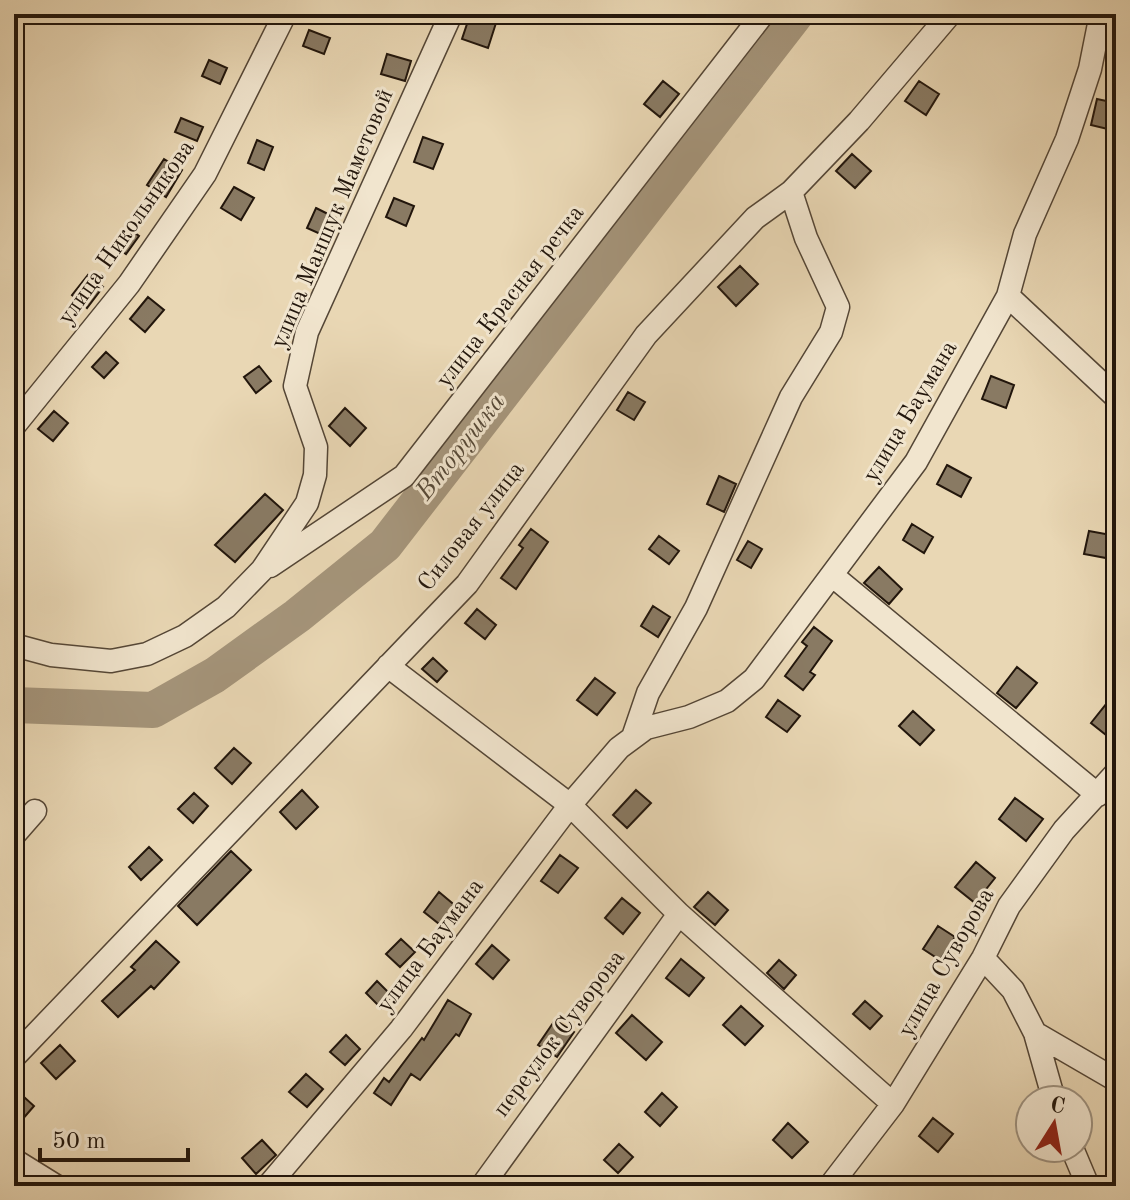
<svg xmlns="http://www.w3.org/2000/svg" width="1130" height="1200" font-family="'Old Standard TT',serif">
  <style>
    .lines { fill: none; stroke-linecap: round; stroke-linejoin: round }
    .river { stroke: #a5957b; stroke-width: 36 }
    .building { fill: #897a63; stroke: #22160c; stroke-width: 2 }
    .minor-casing { stroke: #544636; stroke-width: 25 }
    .minor { stroke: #f1e5ce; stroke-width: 22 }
    .labels { text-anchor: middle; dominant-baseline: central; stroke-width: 6; stroke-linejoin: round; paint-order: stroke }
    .street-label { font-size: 24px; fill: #22160c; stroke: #f1e5ce }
    .water-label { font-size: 26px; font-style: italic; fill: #564938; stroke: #f1e5ce }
  </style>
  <rect width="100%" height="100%" fill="#e9d7b4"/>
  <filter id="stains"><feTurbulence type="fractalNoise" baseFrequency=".0025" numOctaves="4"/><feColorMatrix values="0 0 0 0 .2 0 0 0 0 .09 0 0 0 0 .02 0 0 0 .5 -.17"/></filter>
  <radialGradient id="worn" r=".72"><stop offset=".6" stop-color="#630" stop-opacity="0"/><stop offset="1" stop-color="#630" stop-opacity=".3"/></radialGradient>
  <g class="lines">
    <path class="river" d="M14,705l139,5 62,-35 82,-59 88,-71 411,-531"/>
  </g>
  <path class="building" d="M470,15l26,8 -8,25 -26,-9z
    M309,30l21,8 -6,16 -21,-8z
    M387,54l24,7 -6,20 -24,-7z
    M209,60l18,8 -7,16 -18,-8z
    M663,81l16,13 -19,23 -16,-13z
    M919,81l20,13 -13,21 -21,-14z
    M1097,99l19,4v28l-25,-6z
    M181,118l22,9 -6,14 -22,-9z
    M423,137l20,7 -10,25 -19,-7z
    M257,140l16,7 -9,23 -16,-7z
    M852,154l19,17 -16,17 -19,-17z
    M164,159l18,11 -16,27 -19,-12z
    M234,187l20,11 -13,22 -20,-12z
    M394,198l20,8 -8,20 -20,-9z
    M316,208l20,10 -9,19 -20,-9z
    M126,226l13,10 -13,18 -14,-10z
    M740,266l18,18 -22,22 -18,-19z
    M88,275l15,12 -16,21 -15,-13z
    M148,297l16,13 -19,22 -15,-13z
    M106,352l12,11 -14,15 -12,-11z
    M259,366l12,15 -15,12 -12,-16z
    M991,376l23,9 -8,23 -24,-9z
    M628,392l17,10 -11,18 -17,-10z
    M345,408l21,20 -16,18 -21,-20z
    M54,411l14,12 -15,18 -15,-12z
    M947,465l24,13 -10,19 -24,-13z
    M719,476l17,8 -12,28 -17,-8z
    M265,494l18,16 -48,52 -20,-17z
    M912,524l21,13 -9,16 -21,-13z
    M531,529l17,13 -32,47 -15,-11 22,-30 -4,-3z
    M1089,531l22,4 -5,23 -22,-4z
    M659,536l20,15 -10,13 -20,-15z
    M748,541l14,8 -11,19 -14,-8z
    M879,567l23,22 -13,15 -25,-21z
    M653,606l17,11 -12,20 -17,-11z
    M477,609l19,16 -11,14 -20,-16z
    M814,627l18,14 -22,31 5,3 -12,15 -18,-14 22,-30 -5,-4z
    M433,658l14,13 -10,11 -15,-13z
    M1017,667l20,16 -21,25 -19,-15z
    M595,678l20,15 -18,22 -20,-15z
    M778,700l22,16 -13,16 -21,-15z
    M1107,703l9,7v33l-25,-20z
    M913,711l21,19 -14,15 -21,-19z
    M234,748l17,15 -19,21 -17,-16z
    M302,790l16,17 -22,22 -16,-17z
    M636,790l15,13 -24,25 -14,-13z
    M194,793l14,13 -15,17 -15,-14z
    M1015,798l28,21 -17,22 -27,-22z
    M149,847l13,13 -21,20 -12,-13z
    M231,851l20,19 -54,55 -19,-19z
    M560,855l18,13 -20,25 -17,-12z
    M976,862l19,16 -20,25 -20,-16z
    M439,892l19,16 -15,19 -19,-15z
    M708,892l20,18 -13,15 -21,-18z
    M622,898l18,15 -17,21 -18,-16z
    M938,926l17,11 -15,23 -17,-11z
    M401,939l14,13 -15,15 -14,-13z
    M156,941l23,21 -25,27 -3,-3 -33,31 -16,-16 33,-31 -4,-3z
    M492,945l17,15 -16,19 -17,-15z
    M681,959l23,19 -15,18 -23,-18z
    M779,960l17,15 -12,14 -17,-16z
    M377,981l15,15 -11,12 -15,-15z
    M448,1000l23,14 -12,22 -3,-2 -36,46 -9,-6 -20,31 -17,-12 10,-15 5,4 33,-44 2,2z
    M865,1001l17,15 -12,13 -17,-15z
    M741,1006l22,20 -18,19 -22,-20z
    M632,1015l30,27 -16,18 -30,-27z
    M555,1020l19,12 -17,25 -19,-12z
    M346,1035l14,14 -15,16 -15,-13z
    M60,1045l15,16 -19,18 -15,-16z
    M306,1074l17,15 -16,18 -18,-15z
    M14,1088l20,18 -20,23z
    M662,1093l15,14 -17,19 -15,-14z
    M933,1118l20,16 -15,18 -19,-16z
    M788,1123l20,19 -16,16 -19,-18z
    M262,1140l14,15 -20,19 -14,-16z
    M619,1144l14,13 -15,16 -14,-13z"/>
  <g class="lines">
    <defs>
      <path id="minor" d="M1008,296l108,101
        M14,426l115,-142 76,-110 80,-160
        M270,566l134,-90 359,-462
        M833,576l265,219
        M14,645l37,10 60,6 36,-7 38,-18 41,-29 36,-37 45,-67 8,-28 1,-28 -21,-61 12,-54 144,-318
        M388,666l182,139 109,109 214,190
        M633,737l15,-44 48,-85 95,-211 40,-65 7,-25 -32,-69 -15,-46
        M14,835l21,-24
        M983,958l30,32 22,43 19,67
        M1035,1033l81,47
        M14,1057l453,-473 179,-249 109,-117 36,-26 68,-71 91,-107
        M1072,1148l16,38
        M14,1160l42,26
        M268,1186l133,-157 169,-224 49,-57 27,-20 43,-11 38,-16 27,-22 162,-217 92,-166 17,-62 42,-95 23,-70 11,-55
        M482,1186l197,-272
        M830,1186l63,-82 90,-146 26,-52 55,-76 52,-57"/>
    </defs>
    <use href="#minor" class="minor-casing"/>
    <use href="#minor" class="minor"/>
  </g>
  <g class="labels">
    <g class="street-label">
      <text transform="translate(333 219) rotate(-67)">улица Маншук Маметовой</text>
      <text transform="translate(127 233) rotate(-55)">улица Никольникова</text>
      <text transform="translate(511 297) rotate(-52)">улица Красная речка</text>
      <text transform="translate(911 412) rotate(-59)">улица Баумана</text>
      <text transform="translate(472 527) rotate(-52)">Силовая улица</text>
      <text transform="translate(431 946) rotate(-53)">улица Баумана</text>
      <text transform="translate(947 963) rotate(-60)">улица Суворова</text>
      <text transform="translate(560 1034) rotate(-53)">переулок Суворова</text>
    </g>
    <g class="water-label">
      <text transform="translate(461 447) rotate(-52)">Вторушка</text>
    </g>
  </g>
  <rect width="1130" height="1200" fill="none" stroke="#e9d7b4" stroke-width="48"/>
  <rect x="16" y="16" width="1098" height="1168" fill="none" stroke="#22160c" stroke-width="4"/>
  <rect x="24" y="24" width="1082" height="1152" fill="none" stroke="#22160c" stroke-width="2"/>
  <g transform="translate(1054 1124) rotate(11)"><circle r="38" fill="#f1e5ce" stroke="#9e9280" stroke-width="2"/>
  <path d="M0-6L14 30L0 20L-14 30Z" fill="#8f2418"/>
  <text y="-12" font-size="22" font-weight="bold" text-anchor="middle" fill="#22160c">С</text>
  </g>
  <path d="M40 1148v12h148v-12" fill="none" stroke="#22160c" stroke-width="4"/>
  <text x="52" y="1148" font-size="24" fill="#22160c" stroke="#f1e5ce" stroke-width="6" paint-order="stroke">50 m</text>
  <rect width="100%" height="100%" filter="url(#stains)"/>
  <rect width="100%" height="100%" fill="url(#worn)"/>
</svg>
